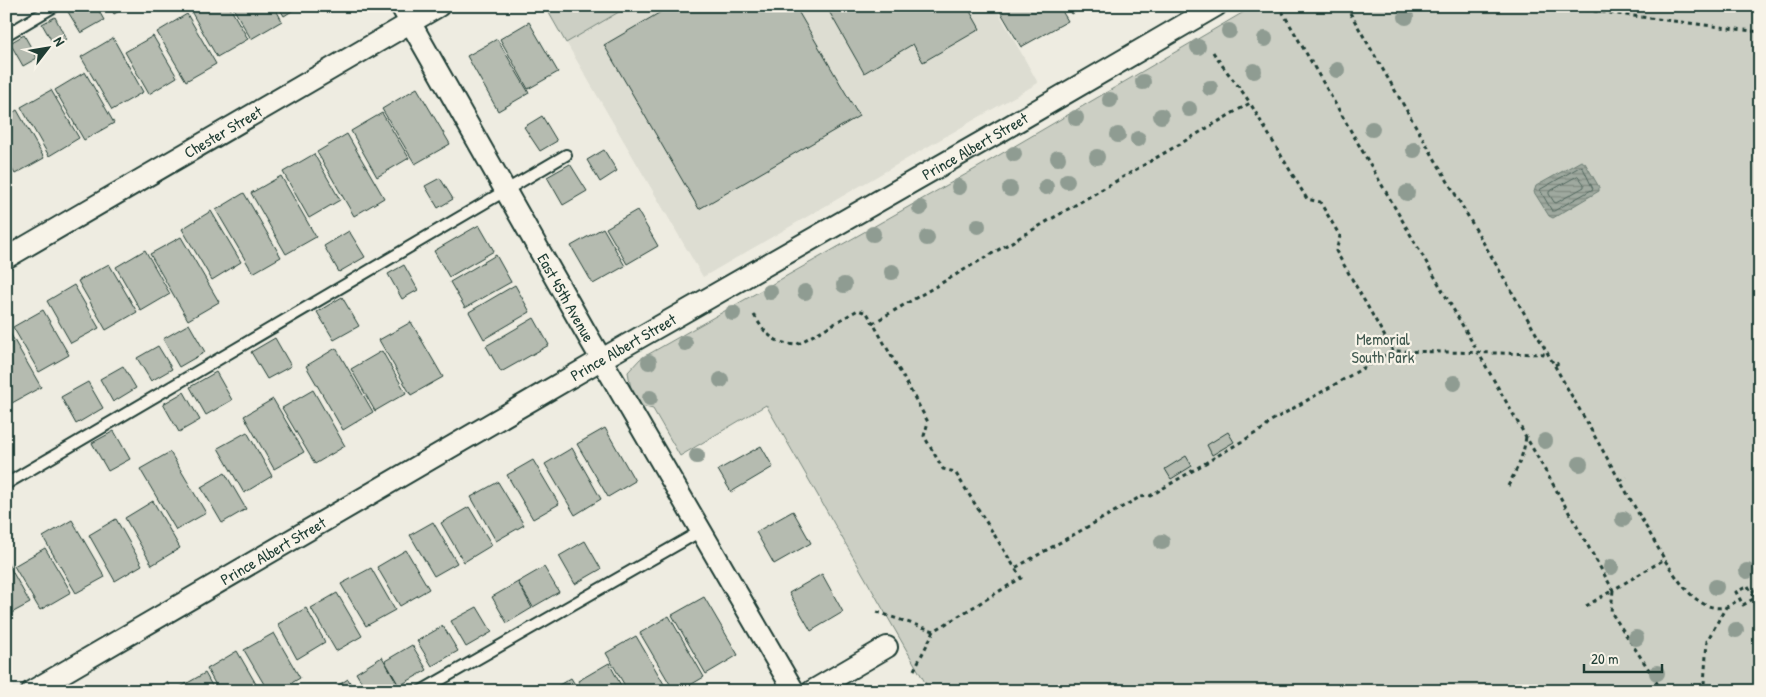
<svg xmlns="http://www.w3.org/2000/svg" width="1766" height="697" font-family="'Patrick Hand',sans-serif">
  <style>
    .built { fill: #ddddd2 }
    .green { fill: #cccfc4; stroke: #76867c }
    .water { fill: url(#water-rules); stroke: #6c7e74 }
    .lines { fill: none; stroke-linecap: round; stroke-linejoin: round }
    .shore { stroke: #52685f; stroke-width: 1 }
    .building { fill: #b5bbb0; stroke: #1f3d34 }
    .lane-casing { stroke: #1f3d34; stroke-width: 14 }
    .street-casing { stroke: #1f3d34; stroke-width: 24 }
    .path { stroke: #1f3d34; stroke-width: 3; stroke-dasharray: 4 4; stroke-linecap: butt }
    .lane { stroke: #f7f3e8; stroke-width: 10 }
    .street { stroke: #f7f3e8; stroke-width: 20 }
    .tree { fill: #8f9c92 }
    .labels { text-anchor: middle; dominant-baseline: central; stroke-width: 4.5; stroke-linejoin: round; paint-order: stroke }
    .street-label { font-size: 16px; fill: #1f3d34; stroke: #f7f3e8 }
    .park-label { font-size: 16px; fill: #425a51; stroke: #f7f3e8 }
  </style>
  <defs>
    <pattern id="water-rules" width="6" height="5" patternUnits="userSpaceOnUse" patternTransform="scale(1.25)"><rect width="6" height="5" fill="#9fa99f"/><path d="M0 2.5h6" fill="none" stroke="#818b82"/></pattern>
  </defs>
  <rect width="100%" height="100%" fill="#eeece1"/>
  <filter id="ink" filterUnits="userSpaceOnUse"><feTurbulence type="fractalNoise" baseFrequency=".02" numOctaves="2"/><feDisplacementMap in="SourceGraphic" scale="10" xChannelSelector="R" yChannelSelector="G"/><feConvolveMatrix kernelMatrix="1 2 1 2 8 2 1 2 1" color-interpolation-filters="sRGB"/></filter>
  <g filter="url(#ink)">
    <path class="built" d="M545,6h450l43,77 -335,194z"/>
    <path class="green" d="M545,6h84l-63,37z
      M1254,6h506v685h-830l-164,-286 -86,51 -27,-47 -12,-3 -10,-17 -3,-17 12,-13 337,-191z"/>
    <path class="water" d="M1581,161l4,2 14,24v4l-46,27 -4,-2 -15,-24 2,-6z"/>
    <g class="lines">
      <path class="shore" d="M1580,167l3,1 10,21 -39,22h-2l-12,-21z
        M1578,176l6,8v3l-28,16 -2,-1 -5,-8v-2z"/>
    </g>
    <path class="building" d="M67,6h29l8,14 -23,13 -16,-26z
      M110,6h18l-14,8z
      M188,6h41l19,33 -31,18z
      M232,6h42l8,15 -31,18z
      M278,6h22l-16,10z
      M671,6h124l64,110 -160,93 -95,-164z
      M826,6h141l13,23 -57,33 -10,-18 -49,29z
      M997,6h62l9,15 -47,26z
      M1068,6h17l-13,8z
      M187,14l29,50 -30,17 -29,-49z
      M55,17l11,22 -12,6 -12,-21z
      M529,22l29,50 -30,17 -28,-50z
      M24,35l13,23 -14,8 -13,-23z
      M153,36l24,41 -28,17 -24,-42z
      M113,38l30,54 -31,18 -31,-53z
      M497,39l32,54 -31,18 -31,-55z
      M85,72l29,51 -30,17 -29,-50z
      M417,88l33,56 -35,20 -33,-55z
      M51,90l28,48 -30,18 -28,-49z
      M17,110l27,48 -29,16 -9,-15v-42z
      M382,113l27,45 -32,19 -26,-46z
      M542,116l15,25 -17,10 -16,-24z
      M347,134l37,64 -30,18 -37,-64z
      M604,150l13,21 -17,11 -13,-22z
      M314,154l26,46 -31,18 -26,-46z
      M570,164l17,27 -24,14 -16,-28z
      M281,176l35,61 -30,17 -35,-61z
      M440,178l13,21 -15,9 -13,-22z
      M244,193l37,64 -28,16 -37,-63z
      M637,210l21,36 -31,18 -21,-36z
      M211,211l30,51 -29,18 -30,-51z
      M479,225l15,26 -45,26 -15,-26z
      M603,228l22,38 -32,18 -22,-38z
      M349,231l16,26 -26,15 -15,-26z
      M181,237l38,65 -31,18 -38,-66z
      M145,250l25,44 -29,17 -25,-44z
      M496,255l15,27 -46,26 -15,-26z
      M109,264l28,48 -31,18 -28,-49z
      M404,265l14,25 -16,9 -14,-25z
      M74,285l25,43 -28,15 -24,-42z
      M515,285l15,27 -46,27 -15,-27z
      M342,297l17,29 -25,14 -17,-28z
      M43,310l26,45 -30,17 -26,-45z
      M534,318l15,27 -48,27 -15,-26z
      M411,322l32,55 -32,18 -32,-55z
      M189,324l16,28 -26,15 -16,-28z
      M10,333l31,54 -29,16 -6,-10v-58z
      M275,338l16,28 -24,13 -16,-27z
      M158,346l14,23 -21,12 -14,-23z
      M336,348l37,64 -30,18 -37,-64z
      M382,351l24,42 -31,18 -24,-42z
      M123,366l13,22 -23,14 -13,-23z
      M216,372l16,28 -26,15 -16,-28z
      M88,382l15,26 -27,16 -15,-27z
      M313,390l32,56 -30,18 -33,-56z
      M184,392l16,28 -21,12 -16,-28z
      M273,399l31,53 -30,17 -30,-53z
      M605,428l30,53 -27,16 -31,-53z
      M114,431l16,28 -22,12 -16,-28z
      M247,432l25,44 -28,17 -26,-45z
      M1228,432l6,10 -22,13 -5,-10z
      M761,446l12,21 -42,25 -13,-22z
      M572,448l29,51 -26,16 -30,-51z
      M170,452l36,61 -30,17 -36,-61z
      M1186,456l6,10 -21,13 -6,-10z
      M533,460l26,44 -26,15 -26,-44z
      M225,473l21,36 -24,14 -21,-36z
      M498,482l26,43 -28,16 -25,-44z
      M153,501l27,47 -28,17 -27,-47z
      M469,507l23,38 -28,17 -23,-39z
      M793,511l18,32 -37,21 -18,-32z
      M116,519l26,46 -27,16 -26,-46z
      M72,520l33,57 -29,16 -33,-56z
      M433,522l24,41 -23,13 -24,-41z
      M585,541l16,28 -26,15 -16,-28z
      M45,548l26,44 -31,18 -26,-44z
      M406,550l23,39 -29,17 -23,-39z
      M7,562l23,41 -24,13v-53z
      M544,567l15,25 -26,15 -15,-25z
      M371,568l24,42 -29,16 -25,-42z
      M822,574l21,38 -32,19 -22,-38z
      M518,582l14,26 -25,15 -15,-26z
      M337,593l25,43 -26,15 -25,-43z
      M704,597l34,58 -32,19 -34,-59z
      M477,607l15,25 -26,15 -15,-26z
      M306,608l19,34 -28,17 -19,-35z
      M669,616l35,61 -24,14h-6l-34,-58z
      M443,626l15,25 -26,15 -15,-25z
      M274,633l26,45 -22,13h-10l-24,-41z
      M636,636l32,55h-40l-22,-38z
      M412,645l15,25 -28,16 -14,-25z
      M237,651l23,40h-41l-12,-22z
      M382,657l17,29 -9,5h-23l-11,-18z
      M609,663l15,28h-41l-5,-10z
      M205,673l10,18h-37l-1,-2z
      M571,678l8,13h-30z
      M348,679l7,12h-20l-1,-3z
      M167,682l5,9h-20z"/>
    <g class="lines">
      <defs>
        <path id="lane" d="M6,35l49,-29
          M6,484l560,-329
          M421,691l280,-160"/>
        <g id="street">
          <path id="s1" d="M401,6l184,325 209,360"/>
          <path id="s2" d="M6,258l433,-252"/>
          <path id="s3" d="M32,691l570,-332 399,-228 215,-125"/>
          <path d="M812,691l75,-44"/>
        </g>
      </defs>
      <use href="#lane" class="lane-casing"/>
      <use href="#street" class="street-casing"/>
      <path class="path" d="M1346,6l202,348 118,208c14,20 32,51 60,45 4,-1 10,-6 14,-8
        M1554,6l206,26
        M1282,11l197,343 134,236 52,-31
        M1213,52c11,18 26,33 37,51
        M754,315c11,19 19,28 42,30l62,-35 9,3 6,10
        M1393,351l-57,-100 4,-15 -20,-34 -13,-3 -57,-96 -377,220 55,99 -4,14 19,33 12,3 60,96 125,-71 10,-1 116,-69 5,-6 122,-70 155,3
        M1555,365l5,-3
        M1620,481l7,-4
        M1508,486c9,-17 16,-31 18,-50
        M1748,586l7,12 -12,7 -7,-13z
        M1752,592l8,-5
        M1586,606l27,-16 -2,22 42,64 8,15
        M877,612l57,19
        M914,670l20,-39 87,-53 -6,-10
        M1708,691l-4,-7 3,-43 19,-34"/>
      <use href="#lane" class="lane"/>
      <use href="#street" class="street"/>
    </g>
    <g class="tree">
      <circle cx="1406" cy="17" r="8"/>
      <circle cx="1229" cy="31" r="8"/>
      <circle cx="1265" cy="39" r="8"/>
      <circle cx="1198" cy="47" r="8"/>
      <circle cx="1337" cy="70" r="8"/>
      <circle cx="1254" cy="71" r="8"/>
      <circle cx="1143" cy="82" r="8"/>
      <circle cx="1210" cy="88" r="8"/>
      <circle cx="1110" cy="100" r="8"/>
      <circle cx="1189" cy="109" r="8"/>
      <circle cx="1161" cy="116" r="8"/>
      <circle cx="1076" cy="118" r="8"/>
      <circle cx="1372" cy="129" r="8"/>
      <circle cx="1118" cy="135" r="8"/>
      <circle cx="1138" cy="139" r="8"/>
      <circle cx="1414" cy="150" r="8"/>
      <circle cx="1014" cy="154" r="8"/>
      <circle cx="1097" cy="157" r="8"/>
      <circle cx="1058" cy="158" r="8"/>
      <circle cx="1067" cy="181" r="8"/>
      <circle cx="959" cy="187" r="8"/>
      <circle cx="1046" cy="187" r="8"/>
      <circle cx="1010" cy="189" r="8"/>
      <circle cx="1407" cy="193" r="8"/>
      <circle cx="920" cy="208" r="8"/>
      <circle cx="978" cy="226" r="8"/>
      <circle cx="873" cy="234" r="8"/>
      <circle cx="927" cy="238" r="8"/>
      <circle cx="892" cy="272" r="8"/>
      <circle cx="844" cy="285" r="8"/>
      <circle cx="770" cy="292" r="8"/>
      <circle cx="805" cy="292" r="8"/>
      <circle cx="733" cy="313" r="8"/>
      <circle cx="685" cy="343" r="8"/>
      <circle cx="649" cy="362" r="8"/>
      <circle cx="721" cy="380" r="8"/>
      <circle cx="1454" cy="383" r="8"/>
      <circle cx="650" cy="398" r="8"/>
      <circle cx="1545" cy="441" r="8"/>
      <circle cx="697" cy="456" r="8"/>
      <circle cx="1580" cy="464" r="8"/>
      <circle cx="1623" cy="519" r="8"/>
      <circle cx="1162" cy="542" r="8"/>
      <circle cx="1611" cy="567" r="8"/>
      <circle cx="1747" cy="571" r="8"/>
      <circle cx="1716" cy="587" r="8"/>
      <circle cx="1736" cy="630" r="8"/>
      <circle cx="1636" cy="638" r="8"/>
      <circle cx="1657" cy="673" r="8"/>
    </g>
  </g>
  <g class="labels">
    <g class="street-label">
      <text stroke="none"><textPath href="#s2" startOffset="251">Chester Street</textPath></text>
      <text stroke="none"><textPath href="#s3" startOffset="1089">Prince Albert Street</textPath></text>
      <text stroke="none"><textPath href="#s1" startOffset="335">East 45th Avenue</textPath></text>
      <text stroke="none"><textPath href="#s3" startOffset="684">Prince Albert Street</textPath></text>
      <text stroke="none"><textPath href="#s3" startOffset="279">Prince Albert Street</textPath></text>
    </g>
    <g class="park-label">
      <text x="1383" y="339">Memorial<tspan x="1383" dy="18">South Park</tspan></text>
    </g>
  </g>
  <rect width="1766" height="697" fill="none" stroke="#f7f3e8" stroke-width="25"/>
  <rect x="12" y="12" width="1741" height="672" fill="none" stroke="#1f3d34" stroke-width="2" filter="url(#ink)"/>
  <g transform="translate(48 48) rotate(59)" stroke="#f7f3e8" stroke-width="4" paint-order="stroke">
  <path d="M0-4L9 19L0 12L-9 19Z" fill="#1f3d34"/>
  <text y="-8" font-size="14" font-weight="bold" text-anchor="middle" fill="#1f3d34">N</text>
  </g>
  <path d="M1584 664v8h78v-8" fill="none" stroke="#1f3d34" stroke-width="2.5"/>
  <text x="1591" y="664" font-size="15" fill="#1f3d34" stroke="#f7f3e8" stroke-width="4" paint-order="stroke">20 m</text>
</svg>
